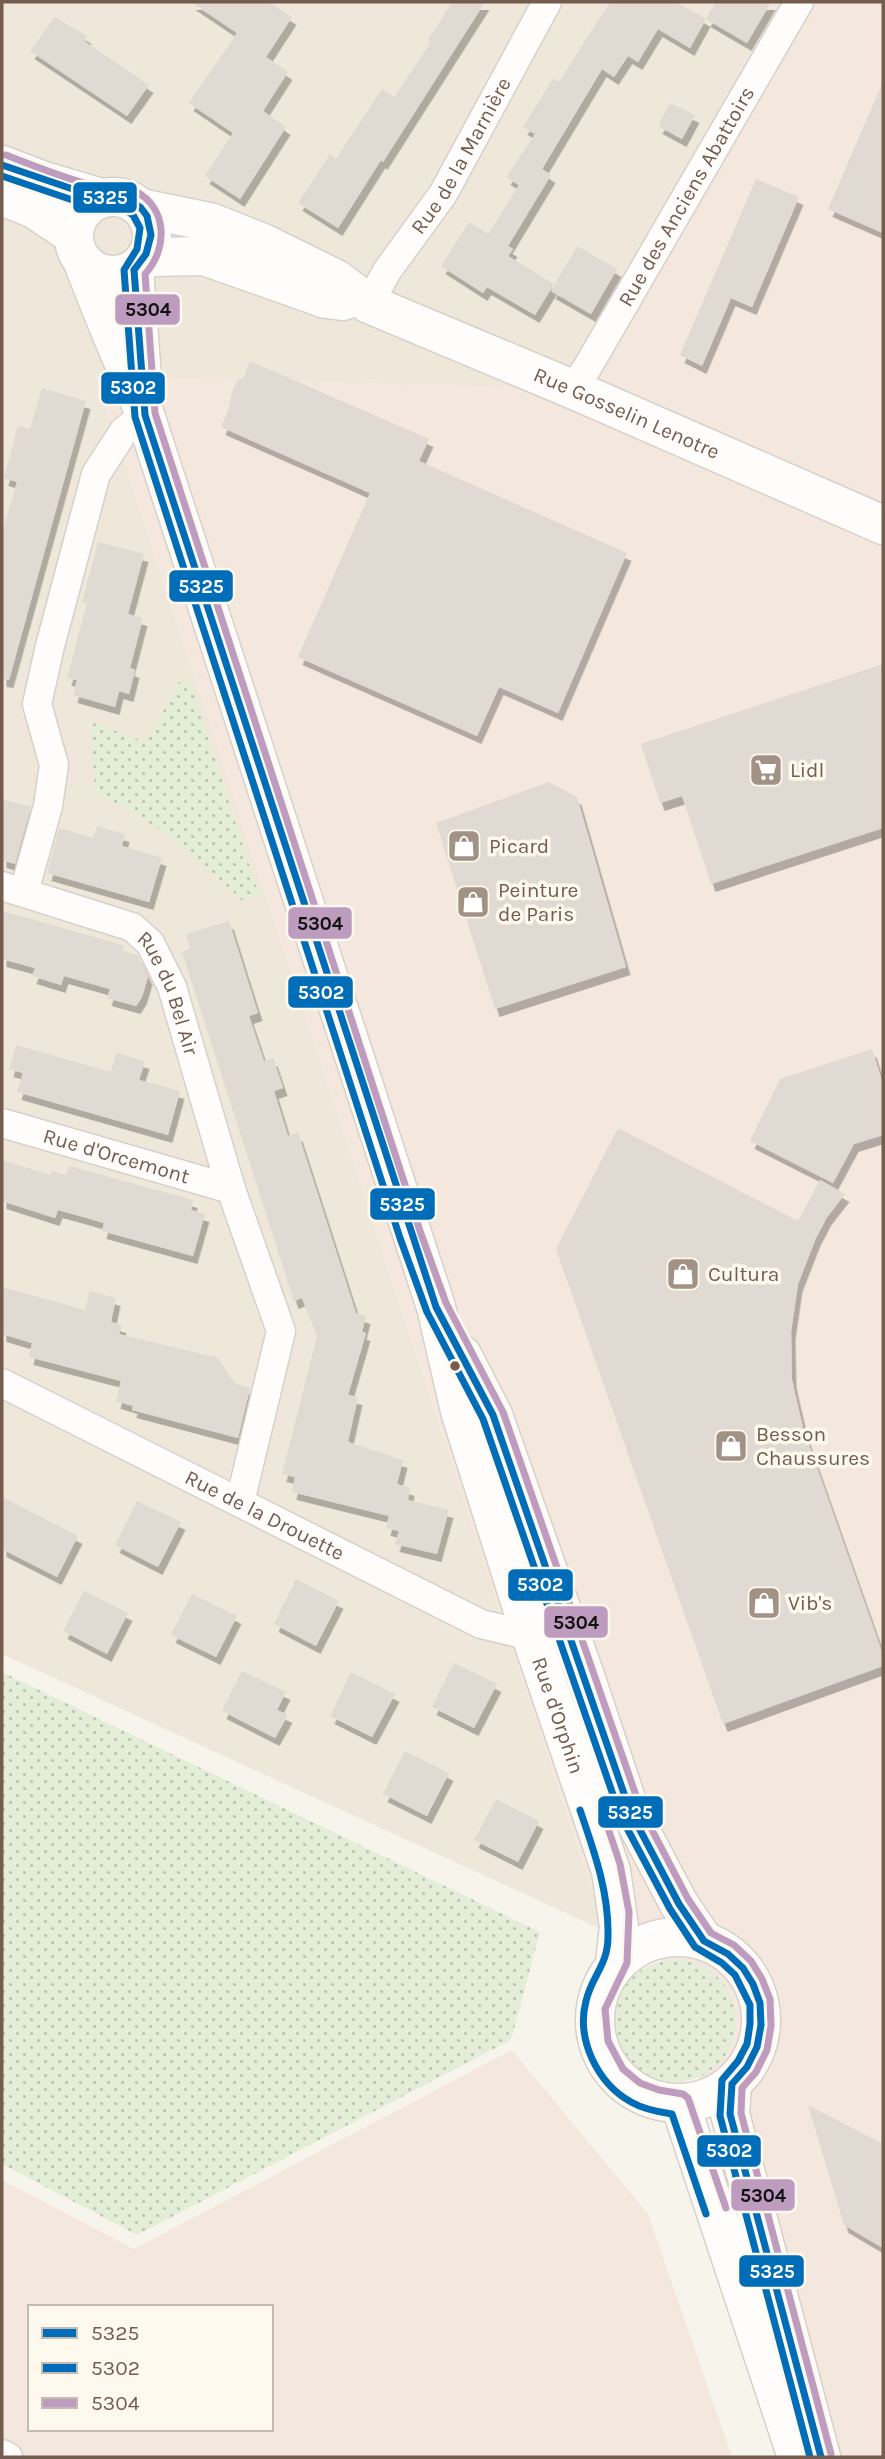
<svg xmlns="http://www.w3.org/2000/svg" width="885" height="2459" font-family="Karla,sans-serif">
  <style>
    .residential { fill: #efe7da }
    .commercial { fill: #f4e7de; fill-rule: evenodd }
    .green { fill: url(#green-dots) }
    .building { fill: #e1dad2; filter: url(#shadow) }
    .lines { fill: none; stroke-linecap: round; stroke-linejoin: round }
    .minor-casing { stroke: #d6d1cb; stroke-width: 31 }
    .secondary-casing { stroke: #d7d1ca; stroke-width: 41 }
    .minor { stroke: #fefdfc; stroke-width: 28 }
    .secondary { stroke: #fefdfc; stroke-width: 38 }
    .bus-1-casing { stroke: #fef9ef; stroke-width: 12 }
    .bus-2-casing { stroke: #fef9ef; stroke-width: 12 }
    .bus-3-casing { stroke: #fef9ef; stroke-width: 12 }
    .bus-1 { stroke: #006db8; stroke-width: 7 }
    .bus-2 { stroke: #006db8; stroke-width: 7 }
    .bus-3 { stroke: #bd9cc0; stroke-width: 7 }
    .bus-dot { fill: #745d4e; stroke: #fef9ef; stroke-width: 2.5 }
    .labels { text-anchor: middle; dominant-baseline: central; stroke-width: 7; stroke-linejoin: round; paint-order: stroke }
    .street-label { font-size: 21px; fill: #745d4e; stroke: #fef9ef }
    .poi-label { font-size: 21px; fill: #745d4e; stroke: #fef9ef; text-anchor: start }
    .line-badge { stroke: #fef9ef; stroke-width: 2.5 }
    .badge-label { font-size: 19px; text-anchor: middle; font-weight: bold; fill: #fff }
    .pale-badge-label { font-size: 19px; text-anchor: middle; font-weight: bold; fill: #111 }
  </style>
  <defs>
    <pattern id="green-dots" width="8" height="8" patternUnits="userSpaceOnUse" patternTransform="scale(1.75)"><rect width="8" height="8" fill="#e3edd8"/><path d="M2 2h.1M6 6h.1" fill="none" stroke="#bdc3b1" stroke-width="1.8" stroke-linecap="round"/></pattern>
    <filter id="shadow"><feDropShadow dx="4.5" dy="8" stdDeviation="0" flood-color="#0004"/></filter>
  </defs>
  <rect width="100%" height="100%" fill="#f7f4ec"/>
  <path class="residential" d="M2,2h805l-235,387 -476,-13 509,1555 -603,-277z"/>
  <path class="commercial" d="M807,2h76v2455h-60l-165,-504 -53,-22 -509,-1555 476,13z
    M512,2050l136,164 84,243h-730v-277l132,69zM30,2307h241v122h-241z"/>
  <path class="green" d="M190,681l69,214 -18,5c-43,-43 -90,-82 -146,-107l-4,-71 55,20 33,-60z
    M2,1672l538,260 -29,108 -374,195 -135,-71z
    M614 2021a61 61 0 1 1 122 0a61 61 0 1 1-122 0Z"/>
  <path class="building" d="M191,2h78l23,15 -26,40 22,15 -25,39 23,16 -46,72 -35,-23 28,-43 -44,-30 48,-70z
    M452,2h33l-102,160 -2,-2 -43,68 -40,-25 32,-49 6,5 46,-70 12,8 37,-55 -3,-2z
    M610,2h66l30,17 -16,29 -32,-19 -20,33 -10,-6 -14,21 -12,-8 -60,100 9,6 -43,71 5,3 -5,7 46,28 -19,31 -48,-28 -4,6 -42,-27 28,-44 19,12 31,-49 -13,-8 29,-43 -12,-7 30,-49 6,4z
    M716,2h55l-24,41 -41,-24z
    M55,17l32,19 -3,5 65,44 -22,31 -97,-65z
    M883,82v151l-55,-24z
    M670,103l25,12 -13,24 -24,-13z
    M756,179l43,18 -47,110 -21,-9 -29,68 -22,-11z
    M577,246l40,23 -26,45 -40,-23z
    M250,361l179,78 -10,22 208,92 -69,160 -59,-26 -22,49 -179,-79 72,-164 -149,-66 8,-19 3,-17 6,-11 6,-3z
    M42,388l44,13 -77,279 -7,-1v-146l15,-51 -13,-4 14,-52 12,3z
    M98,542l46,12 -16,60 15,4 -13,50 5,2 -6,24 -10,-3 -4,16 -42,-12 4,-15 -10,-2 20,-75 -5,-1z
    M883,664v164l-172,56 -29,-88 -22,7 -19,-59z
    M549,782l28,15 49,170 -131,42 -59,-186z
    M2,799l29,8 -16,57 -13,-4z
    M97,826l28,8 -3,12 40,12 -13,44 -102,-29 12,-45 34,10z
    M2,911l121,34 -1,5 15,5 11,22 -6,20 -6,9 -29,-8 3,-9 -46,-13 -3,9 -29,-9 3,-8 -33,-9z
    M229,921l29,92 -9,3 15,45 9,-3 10,30 -9,3 14,45 10,-3 58,180 10,3 -4,16 4,1 -18,62 10,2 -10,45 55,18 -6,24 13,4 -2,12 41,10 -12,44 -42,-10 4,-13 -13,-3 3,-12 -97,-24 3,-15 -13,-3 35,-138 -15,-38 -8,3 -112,-349 8,-3 -4,-15z
    M16,1045l95,27 5,-19 29,8 -6,19 41,11 -12,44 -151,-43 6,-19 -14,-4z
    M872,1049l11,35v51l-29,9 -21,39 -83,-42 30,-62z
    M618,1128l180,93 22,-41 25,14 -18,23 -11,21 -18,46 -7,48 1,48 11,48 80,227v11l-160,58 -167,-475z
    M2,1160l48,15 1,-4 15,4 3,-9 124,34 -2,10 14,4 -12,42 -91,-25 2,-8 -24,-7 -22,-6 -3,8 -53,-17z
    M2,1287l83,23 5,-19 26,7 -5,24 11,3 -3,9 99,24 16,25 16,5 -12,50 -106,-28 1,-4 -17,-5 5,-20 -92,-24 3,-14 -30,-9z
    M2,1497l76,39 -21,41 -55,-28z
    M137,1501l44,21 -23,45 -43,-22z
    M296,1579l43,22 -23,45 -42,-22z
    M84,1591l44,22 -21,41 -44,-23z
    M192,1594l45,22 -21,41 -45,-22z
    M454,1663l43,21 -23,44 -42,-21z
    M242,1671l44,21 -9,18 11,5 -13,23 -53,-27z
    M351,1672l44,22 -23,43 -42,-21z
    M405,1751l44,22 -22,43 -44,-22z
    M496,1799l43,22 -21,41 -44,-22z
    M808,2105l75,39v104l-39,-23z"/>
  <g class="lines">
    <defs>
      <g id="minor">
        <path id="s1" d="M369,304l18,-33 56,-77 104,-192"/>
        <path id="s2" d="M572,389l15,-21 212,-366"/>
        <path id="s3" d="M2,886l130,41 18,16 22,44 59,202 50,142 -41,171"/>
        <path d="M24,892l24,-86 6,-41 -17,-61 13,-58 46,-172 28,-43 21,-16"/>
        <path id="s4" d="M2,1123l229,66"/>
        <path id="s5" d="M2,1383l479,241 50,12"/>
        <path d="M2,2454l6,3"/>
      </g>
      <g id="secondary">
        <path d="M2,165l42,16 57,17"/>
        <path d="M2,196l32,13 39,26"/>
        <circle cx="113" cy="236" r="39"/>
        <path id="s6" d="M141,208l69,14 53,21 73,36 33,25 203,85 311,136"/>
        <path d="M147,257l57,-1 122,43 17,2"/>
        <path id="s7" d="M83,262c19,52 42,102 62,153l291,892 24,104 71,225 80,235 8,55 -4,38"/>
        <path d="M134,270l8,108"/>
        <path d="M462,1355l31,60 92,261 45,135 49,93 25,37"/>
        <circle cx="678" cy="2020" r="83"/>
        <path d="M732,2084l-2,30 91,343"/>
        <path d="M680,2104l115,347"/>
      </g>
    </defs>
    <use href="#minor" class="minor-casing"/>
    <use href="#secondary" class="secondary-casing"/>
    <use href="#minor" class="minor"/>
    <use href="#secondary" class="secondary"/>
    <defs>
      <path id="bus-1" d="M2,165l94,32 32,2 13,9 6,8 4,19 -5,19 -12,16
        M134,270l11,145 291,892 57,108 137,396 49,93 25,37 24,13 15,14 10,16 7,19 1,22 -4,22 -10,20 -15,17
        M732,2084l-2,30 91,343"/>
      <path id="bus-2" d="M2,176l91,31 31,2 9,6 7,13 -3,21 -13,21 11,147 265,821 27,74 56,107 137,396 50,94 25,38 27,16 13,12 15,30v19l-3,20 -9,17 -16,19 -2,36 90,341
        M580,1810c14,41 29,82 28,126 0,30 -16,39 -22,65 -10,38 11,82 45,101 12,7 27,10 41,12l34,100"/>
      <path id="bus-3" d="M6,155c30,12 61,24 92,32 13,3 25,-2 37,4 33,17 33,58 10,83l10,139 265,818 26,72 57,109 137,395 48,92 23,34 23,12 17,16 11,18 8,20 1,27 -4,24 -11,22 -14,16 -1,25 90,341
        M600,1804l20,60 9,48 -2,51 -22,46 3,32 15,28 17,14 19,7 24,4 5,4 38,110"/>
    </defs>
    <use href="#bus-1" class="bus-1-casing"/>
    <use href="#bus-2" class="bus-2-casing"/>
    <use href="#bus-3" class="bus-3-casing"/>
    <use href="#bus-1" class="bus-1"/>
    <use href="#bus-2" class="bus-2"/>
    <use href="#bus-3" class="bus-3"/>
  </g>
  <defs>
    <symbol id="supermarket-square" viewBox="-11 -11 22 22"><rect x="-9" y="-9" width="18" height="18" rx="4" fill="#a29285" stroke="#fef9ef"/><path d="M-6-5.5h2.5l.6 2H6L4.5 2H-2.5L-4.4-4H-6ZM-1.5 3.2a1.3 1.3 0 1 0 .1 0ZM3 3.2a1.3 1.3 0 1 0 .1 0Z" fill="#fff"/></symbol>
    <symbol id="shop-square" viewBox="-11 -11 22 22"><rect x="-9" y="-9" width="18" height="18" rx="4" fill="#a29285" stroke="#fef9ef"/><path d="M-5-2.5h2.3a2.7 3.5 0 0 1 5.4 0H5L5.5 6h-11ZM-1.5-2.5h3a1.5 2.3 0 0 0-3 0Z" fill="#fff"/></symbol>
  </defs>
  <g fill-rule="evenodd">
    <use href="#supermarket-square" x="747" y="751" width="38" height="38"/>
    <use href="#shop-square" x="445" y="827" width="38" height="38"/>
    <use href="#shop-square" x="454" y="883" width="38" height="38"/>
    <use href="#shop-square" x="664" y="1255" width="38" height="38"/>
    <use href="#shop-square" x="712" y="1427" width="38" height="38"/>
    <use href="#shop-square" x="745" y="1584" width="38" height="38"/>
  </g>
  <circle class="bus-dot" cx="455" cy="1366" r="6"/>
  <g class="labels">
    <g class="street-label">
      <text stroke="none"><textPath href="#s1" startOffset="175">Rue de la Marnière</textPath></text>
      <text stroke="none"><textPath href="#s2" startOffset="224">Rue des Anciens Abattoirs</textPath></text>
      <text stroke="none"><textPath href="#s6" startOffset="530">Rue Gosselin Lenotre</textPath></text>
      <text stroke="none"><textPath href="#s3" startOffset="214">Rue du Bel Air</textPath></text>
      <text stroke="none"><textPath href="#s4" startOffset="119">Rue d'Orcemont</textPath></text>
      <text stroke="none"><textPath href="#s5" startOffset="294">Rue de la Drouette</textPath></text>
      <text stroke="none"><textPath href="#s7" startOffset="1530">Rue d'Orphin</textPath></text>
    </g>
    <g class="poi-label">
      <text x="790" y="770">Lidl</text>
      <text x="489" y="846">Picard</text>
      <text x="498" y="890">Peinture<tspan x="498" dy="24">de Paris</tspan></text>
      <text x="708" y="1274">Cultura</text>
      <text x="756" y="1434">Besson<tspan x="756" dy="24">Chaussures</tspan></text>
      <text x="788" y="1603">Vib's</text>
    </g>
  </g>
  <g class="line-badge">
    <rect x="72" y="181" width="66" height="33" rx="7" fill="#006db8"/>
    <rect x="114" y="293" width="67" height="33" rx="7" fill="#bd9cc0"/>
    <rect x="100" y="371" width="66" height="34" rx="7" fill="#006db8"/>
    <rect x="168" y="569" width="66" height="34" rx="7" fill="#006db8"/>
    <rect x="287" y="906" width="66" height="34" rx="7" fill="#bd9cc0"/>
    <rect x="287" y="975" width="67" height="34" rx="7" fill="#006db8"/>
    <rect x="369" y="1187" width="67" height="34" rx="7" fill="#006db8"/>
    <rect x="507" y="1568" width="67" height="34" rx="7" fill="#006db8"/>
    <rect x="543" y="1605" width="66" height="34" rx="7" fill="#bd9cc0"/>
    <rect x="597" y="1795" width="67" height="34" rx="7" fill="#006db8"/>
    <rect x="696" y="2134" width="66" height="34" rx="7" fill="#006db8"/>
    <rect x="730" y="2178" width="66" height="34" rx="7" fill="#bd9cc0"/>
    <rect x="738" y="2254" width="67" height="34" rx="7" fill="#006db8"/>
  </g>
  <g class="badge-label">
    <text x="105" y="204">5325</text>
    <text x="133" y="394">5302</text>
    <text x="201" y="593">5325</text>
    <text x="321" y="999">5302</text>
    <text x="402" y="1211">5325</text>
    <text x="540" y="1591">5302</text>
    <text x="630" y="1819">5325</text>
    <text x="729" y="2157">5302</text>
    <text x="772" y="2278">5325</text>
  </g>
  <g class="pale-badge-label">
    <text x="148" y="316">5304</text>
    <text x="320" y="930">5304</text>
    <text x="576" y="1629">5304</text>
    <text x="763" y="2202">5304</text>
  </g>
  <rect width="885" height="2459" fill="none" stroke="#745d4e" stroke-width="7"/>
  <rect x="28" y="2305" width="245" height="126" fill="#fef9ef" stroke="#c7bbaf" stroke-width="2"/>
  <rect x="42" y="2328" width="35" height="10" fill="#006db8" stroke="#c7bbaf" stroke-width="2"/>
  <text x="91" y="2340" font-size="21" fill="#745d4e">5325</text>
  <rect x="42" y="2363" width="35" height="10" fill="#006db8" stroke="#c7bbaf" stroke-width="2"/>
  <text x="91" y="2375" font-size="21" fill="#745d4e">5302</text>
  <rect x="42" y="2398" width="35" height="10" fill="#bd9cc0" stroke="#c7bbaf" stroke-width="2"/>
  <text x="91" y="2410" font-size="21" fill="#745d4e">5304</text>
</svg>
